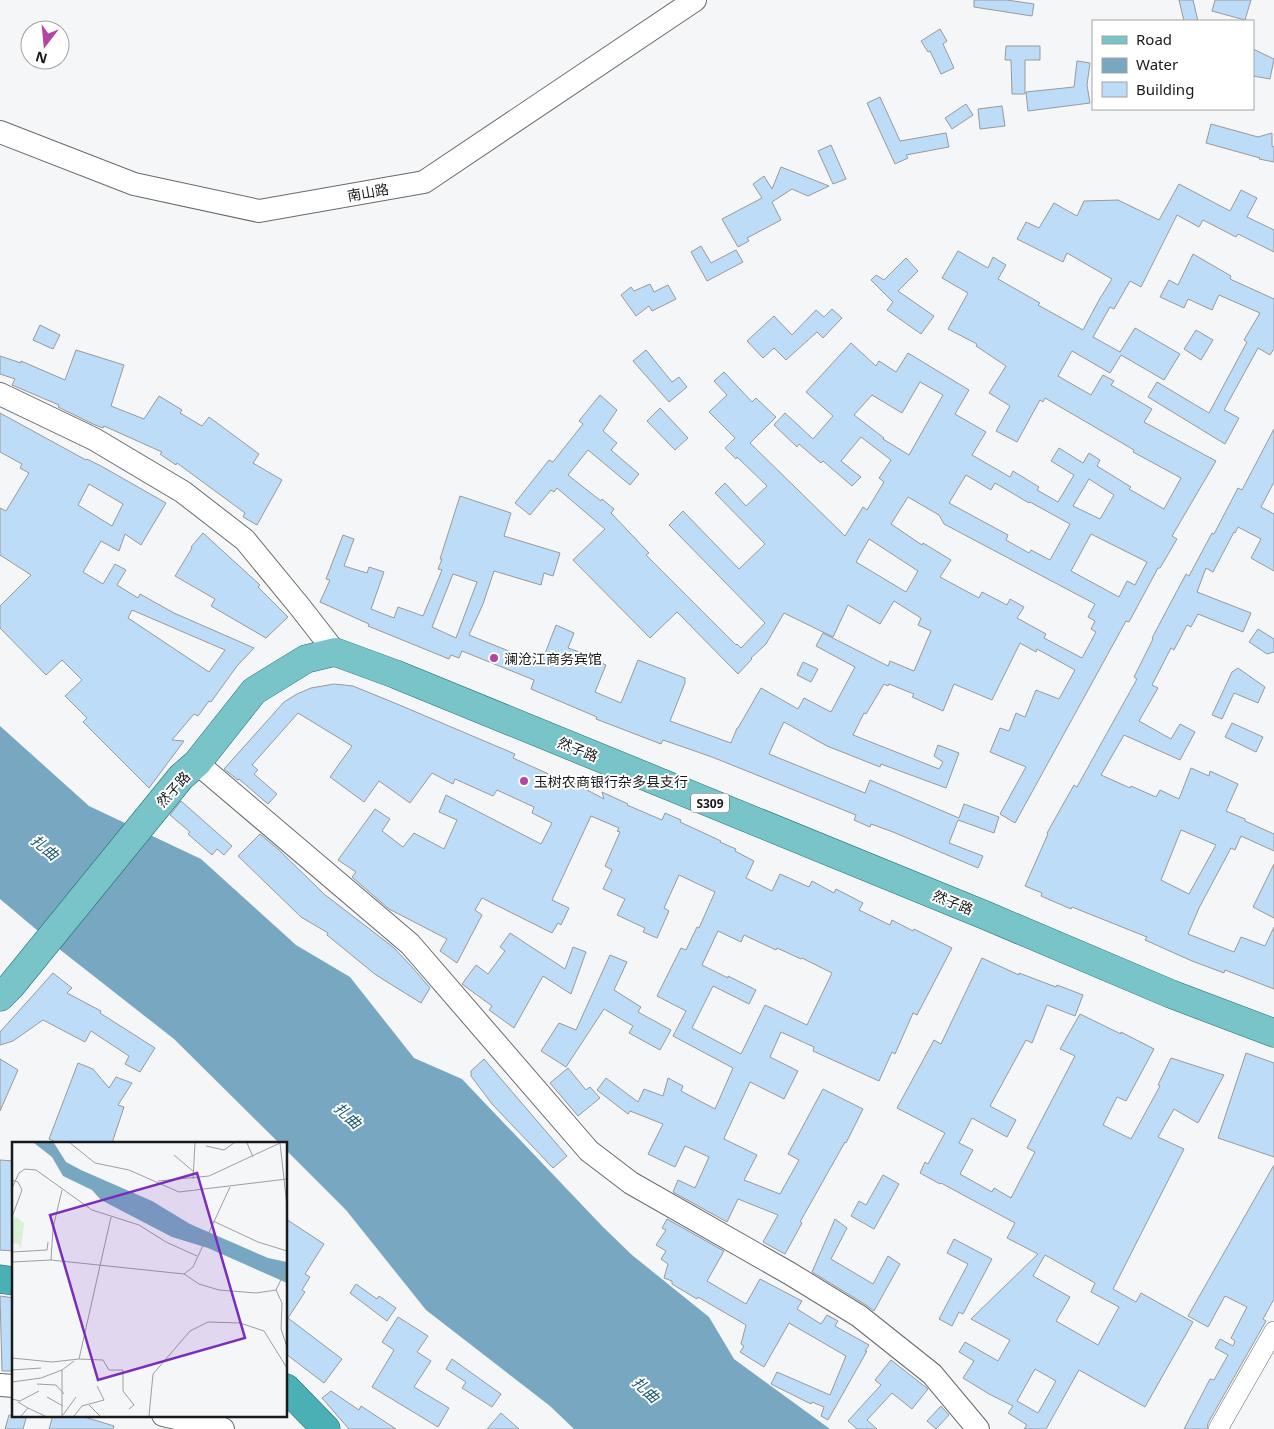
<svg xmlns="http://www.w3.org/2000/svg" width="1274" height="1429" font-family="'Noto Sans','Noto Sans SC',sans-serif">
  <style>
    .water { fill: #78a8c1 }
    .building { fill: #bddcf8; stroke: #989a9b; fill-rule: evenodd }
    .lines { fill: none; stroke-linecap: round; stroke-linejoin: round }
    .minor-casing { stroke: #686a6b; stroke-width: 20 }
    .tertiary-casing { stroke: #686a6b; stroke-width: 24 }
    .primary-casing { stroke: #1c6f73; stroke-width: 29 }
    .trunk-casing { stroke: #1c6f73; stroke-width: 29 }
    .minor { stroke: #fff; stroke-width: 19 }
    .tertiary { stroke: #fff; stroke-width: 22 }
    .primary { stroke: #78c4c8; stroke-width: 28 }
    .trunk { stroke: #4bb0b6; stroke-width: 28 }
    .poi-dot { fill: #b346a5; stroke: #fff; stroke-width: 2 }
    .labels { text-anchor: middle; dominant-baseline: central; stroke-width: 4; stroke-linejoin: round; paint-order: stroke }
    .shield { fill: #fff; stroke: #5e5e5f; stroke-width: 1 }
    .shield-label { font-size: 12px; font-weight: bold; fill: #19191a }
    .street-label { font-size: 14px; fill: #19191a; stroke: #fff }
    .poi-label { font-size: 14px; fill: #19191a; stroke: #fff; text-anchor: start }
    .water-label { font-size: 15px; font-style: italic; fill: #1a5771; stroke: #fff }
    .inset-road { fill: none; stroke: #9c9e9f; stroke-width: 1 }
    .view { fill: #7b2cbf; fill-opacity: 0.15; stroke: #7b2cbf; stroke-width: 2.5 }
    .inset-edge { fill: none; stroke: #19191a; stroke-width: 2.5 }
  </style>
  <rect width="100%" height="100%" fill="#f4f6f8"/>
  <path class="water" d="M0,726l89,80 112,53 95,86 54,32 64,81 48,21 141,148 29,28 77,62 25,42 96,70h-256l-24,-23 -124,-96 -80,-100 -60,-60v-7h-7l-105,-104 -111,-87 -63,-53z"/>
  <path class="building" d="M974,0h33l27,4 -2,12 -58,-9z
    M1179,0h14l5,21h-14z
    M1215,0h36l-6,20 -33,-9z
    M940,29l7,12 -4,3 11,24 -13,6 -11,-23 -2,1 -7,-11z
    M1006,46h34v14h-15v34h-13l-1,-34h-6z
    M1253,49l21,10 -4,20 -17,-3z
    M1077,61l13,2 -3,22 3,18 -62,8 -2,-19 48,-5z
    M880,97l20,44 46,-8 3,14 -43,8 2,3 -13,6 -28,-61z
    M966,104l7,11 -21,14 -7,-11z
    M1002,106l3,20 -25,3 -2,-20z
    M1211,124l47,13 14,-4v13l2,1v15l-15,-3 1,-1 -54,-15z
    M831,145l15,34 -13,5 -15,-33z
    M781,167l48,19 -21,10 -16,-7 -20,13 9,18 -34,18 2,3 -11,6 -16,-28 40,-21 -9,-14 11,-8 8,13z
    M1179,184l51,27 11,-21 16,8 -10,19 27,13v22l-36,-18 -2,3 -33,-17 -4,7 -22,-12 -36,72 -11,-6 -16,28 -4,-2 -17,30 27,15 15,-24 45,26 -16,26 -43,-25 -11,18 -38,-22 -14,25 33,19 12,-20 11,6 -3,4 41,24 -8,13 72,39 -44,75 5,3 -17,29h-2l-29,54 -3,-1 -111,202 -15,-9 26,-47 -36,-15 10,-24 9,3 7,-18 9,4 11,-27 23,9 16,-29 -38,-21 -1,3 -16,-9 -28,57 -38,-16 -11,27 -31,-14 2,-3 -25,-10 -1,2 -4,-2 -18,30 -2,-1 -11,22 86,34 4,-7 -9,-6 4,-11 21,8 -13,35 -65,-24 -1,3 -53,-21 -43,-24 -6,12 -9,20 96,39 5,-13 89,38 5,-14 35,13 -5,16 -36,-13 -9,23 34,13 -5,12 -85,-36 -22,-8 -1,3 -16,-7 2,-5 -144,-58 -49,-17 -2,4 -65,-25 1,-2 -66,-28 3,-9 -72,-29 -3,7 -8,-3 -2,4 -81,-33 1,-2 -49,-22 10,-22 -4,-1 17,-44 11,4 -10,27 23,7 2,-6 15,5 -13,37 23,9 4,-11 25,9 19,-46 -4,-1 4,-10h-2l20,-63 51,17 -7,23 56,17 -7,23 -9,-3 -3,12 -47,-14 -11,33 -14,31 72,29 15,-39 18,8 -6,15 17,6 -1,2 22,9 -11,27 26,11 17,-43 47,18v5l-15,38 61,22 6,-15h1l23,-40 37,21 6,-11 27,14 24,-45 -39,-21 7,-13 65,33 2,-5 24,10 17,-40 -13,-6 3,-7 -27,-17 -14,23 -32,-19 -15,32 -49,-24 -18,31 -15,14 1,1 -14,15 -61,-62 -27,26 -77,-78 32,-31 -48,-41 -3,4 -3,-2 -21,25 -15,-12 34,-43 4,2 30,-38 -4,-3 21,-26 17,15 -14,21 14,12 -6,7 28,24 -9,11 -42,-35 -20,25 33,26 1,-2 12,10 -3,4 38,40 -3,2 90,90 1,-1 4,4 24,-25 -96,-98 14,-14 56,58 26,-25 -50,-51 10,-10 21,23 21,-20 -30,-29 -1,2 -11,-11 10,-10 -26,-26 18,-17 -13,-14 10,-9 28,30 4,-4 20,19 -26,26 95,93 18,-29 4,3 17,-28 -5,-4 12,-18 -30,-23 -20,24 20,16 -9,9 -29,-25 -2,2 -22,-19 -2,3 -23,-22 11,-12 28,26 20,-23 -27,-24 45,-49 25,23 3,-5 17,11 12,-19 61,37 -14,24 31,18 -14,23 38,22 3,-6 26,16 -2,3 21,12 16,-27 -23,-14 8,-13 24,15 6,-10 11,7 -3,6 34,21 -2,2 35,20 17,-31 -48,-26 1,-2 -89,-52 -2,4 -3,-2 -23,42 -21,-11 14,-25 -21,-13 17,-27 -30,-20 1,-2 -29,-15 20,-36 -26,-15 16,-27 30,17 5,-11 13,8 -8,14 42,24 -2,2 45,25 16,-30 13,-21 -45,-26 -4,9 -46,-23 9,-17 13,6 15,-25 23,13 7,-15 34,-1 41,20zM920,382l23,13 -34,60 -26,-16 1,-1 -30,-23 18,-20 30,18zM966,475l25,15 4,-7 34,20 1,-1 40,22 -20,36 -19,-10 -2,3 -23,-13 2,-5 -59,-32zM1089,479l25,16 -14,24 -27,-13zM908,497l31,18 5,9 151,80 -7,13 7,4 -4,8 5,3 -14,26 -38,-20 2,-4 -29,-16 7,-11 -14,-8 -3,6 -25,-13 -3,6 -39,-21 11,-17 -28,-17 -1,2 -31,-21zM1091,534l56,28 -12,23 -8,-4 -8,16 -48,-26zM869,539l49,32 -12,21 -50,-30zM453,574l24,8 -21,56 -24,-11z
    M701,246l10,17 25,-13 7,12 -36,19 -16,-29z
    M1193,254l38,22 -1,3 44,20v50l-4,6 -12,-7 -34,62 15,8 -14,26 -77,-47 9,-15 52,31 38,-71 -3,-2 16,-27 -41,-18 -7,15 -24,-11 -4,9 -24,-11 9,-17 9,5z
    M906,258l12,13 -20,20 36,25 -13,18 -34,-24 6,-8 -22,-22 5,-5 8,5z
    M650,284l4,8 14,-7 8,14 -24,12 -3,-5 -13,10 -15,-21 10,-8 3,4z
    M832,309l10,9 -19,20 -6,-6 -31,28 -12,-12 -11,10 -16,-17 27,-25 18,19 24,-25 8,7z
    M40,325l20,10 -7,14 -20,-9z
    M1196,330l17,10 -12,20 -17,-11z
    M76,350l48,15 -13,41 33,13 15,-23 23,14 -2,3 22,13 7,-9 50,37 -6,9 29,17 -25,45 -14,-8 2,-4 -68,-50 -1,2 -16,-11 2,-2 -58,-26 -1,2 -10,-4 -35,-17 1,-2 -47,-20 3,-6 -15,-5v-18l21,7v-2l44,19z
    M646,350l26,32 7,-5 8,10 -18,15 -36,-41z
    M660,408l28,30 -13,12 -28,-29z
    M0,413l86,47 1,-1 14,7 65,37 -25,42 -16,-11 -6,17 -18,-10 -18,31 20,12 12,-20 11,6 -9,15 21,13 2,-4 34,19 80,35 -17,18 -26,36 -2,-1 -11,15 -4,-2 -22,26 12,1 -35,47 -66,-66 4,-4 -22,-22 17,-16 -20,-20 -16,15 -46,-47v-22l31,-31 -31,-20v-47l6,3 23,-38 -9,-5 2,-4 -22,-12zM89,484l34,20 -11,22 -34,-21zM132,610l93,40 -16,22 -81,-54z
    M1274,429v53l-13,25 13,7v57l-23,-13 10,-19 -23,-12 -3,6 -1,-1 -21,40 -7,-4 -9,24 54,21 -8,19 -45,-18 -7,13 -4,-2 -13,25 -3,-2 -19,37 6,3 -19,33 32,18 9,-15 15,8 -15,28 -56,-25 -23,40 29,13 1,-2 25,11 4,-7 19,9 12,-31 18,8 1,-5 28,13 -12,27 19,8v2l29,13v17l-33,-15 -6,14 -4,-2 -32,60 -11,26 46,18 7,-15 24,9 9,-19v62l-49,-19 -1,3 -32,-12 -47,-21 2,-3 -75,-30 -1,2 -30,-13 1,-3 -17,-7 23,-52 -1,-1 27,-48 3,2 60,-108 -3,-2 19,-38 -1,-1 34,-64 3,2 23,-43 2,1 24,-46 4,2zM1181,830l35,15 -27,49 -28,-14z
    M203,533l57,52 -2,2 30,30 -22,21 -55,-32 4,-7 -40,-23 17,-28 -1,-1z
    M1258,629l16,10v13l-7,2 -18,-12z
    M803,662l15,7 -7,13 -14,-7z
    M1238,668l27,19 -7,16 -24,-10 -12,26 -10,-4 20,-43z
    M334,684l19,2 44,18 118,50 -2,4 60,27 1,-2 30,16 -2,-7 26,12 -1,1 35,15 3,-7 16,7 -1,2 41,19 -1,1 16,7 -1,2 19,10 -8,17 26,13 8,-17 29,13 3,-6 22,12 2,-4 27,14 -4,7 31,15 2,-5 21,11 1,-2 38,19 -35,67 -4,-2 -18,41 -3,-2 -13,29 -66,-30 1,-4 -33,-15 -11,25 28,14 -14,28 -34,-17 -25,54 -1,3 33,16 -13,25 36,14 19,-34 -11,-6 35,-65 40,20 -17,34 -1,-1 -45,80 2,1 -17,31 -22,-12 15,-27 -40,-16 -11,23 -54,-30 5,-12 17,8 14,-31 -24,-11 -10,21 -27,-13 15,-30 -33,-13 -2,3 -31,-24 9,-12 32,24 6,-13 19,7 5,-18 15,8 -2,5 34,18 18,-41 -60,-32 13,-25 -29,-15 24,-48 5,2 11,-23 2,1 16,-36 -36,-17 -15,33 5,3 -12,27 -14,-6 2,-4 -28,-13 8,-16 -22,-10 9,-19 -7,-4 15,-34 -3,-1 2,-3 -28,-12 -39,84 17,8 -8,17 -3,-2 -6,10 -70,-35 -7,12 7,5 -25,48 -17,-12 7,-12 -58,-30 -37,-32 4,-5 -18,-12 37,-51 15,10 -8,12 21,16 11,-14 30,16 13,-29 -18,-8 7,-17 95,49 11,-21 -20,-10 2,-6 -37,-17 -4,6 -38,-17 -2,5 -21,-11 -22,30 -31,-22 -15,21 -34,-25 22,-31 -54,-33 -46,52 6,5 -4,4 23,20 -9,10 -29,-25 -1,1 -14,-11 60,-67 13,-8 14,-6zM718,931l23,11 3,-7 32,15 1,-2 24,11 1,-1 30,15 -25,52 -42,-20 -24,49 -49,-26 21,-42 36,18 7,-14 -28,-14v2l-26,-13z
    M1232,723l31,14 -7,15 -31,-15z
    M181,801l51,45 -8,9 -7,-6 -5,6 -24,-21 2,-2 -20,-17z
    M260,834l19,16 45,44 69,53 19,20 18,21 -9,15 -45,-28 -49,-40 1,-2 -27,-16 -63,-61z
    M1274,864v54l-21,-11z
    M510,933l55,36 8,-22 13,5 -15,42 -28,-18 -29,52 -25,-18 3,-4 -30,-22 14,-19 12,9 17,-23 -5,-4z
    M610,955l17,7 -13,28 27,17 -3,5 33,18 -11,20 -31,-17 4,-7 -29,-17 -38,58 -25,-16 18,-28 17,7z
    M982,958l37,17v-2l37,14 1,-2 26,10 -8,21 -28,-11 -15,38 -6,-3 -36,66 26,14 -9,17 -35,-19 -13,25 14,7 -13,24 32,18 2,-4 17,10 24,-46 -8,-4 48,-92 -15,-7 20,-35 41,20v-2l33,17 -28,52 -9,-4 -14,28 28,14 29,-53 -2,-1 13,-27 53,17 -26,48 -24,-14 -16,28 26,12 -71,140 23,13 5,-9 52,29 -48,85 -66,-37 -33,59h-22l3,-4 -19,-12 5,-7 -24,-12 -26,-16 11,-17 -15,-9 6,-10 33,19 12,-21 -39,-21 67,-65 -31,-16 8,-15 -74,-40 -1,1 -20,-11 5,-11 3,2 17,-31 -48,-25 37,-68 7,4zM1045,1255l50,28 -4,9 28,15 -21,38 -42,-24 14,-24 -37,-21zM1035,1369l21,12 -18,32 -21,-12z
    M53,973l19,15 -5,5 34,18 -1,2 55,35 -15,24 -15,-8 4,-8 -38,-25 -6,11 -42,-22 -30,21 -13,4v-13z
    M1246,1053l28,10v94l-56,-19z
    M0,1059l18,11 -18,41z
    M484,1059l83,97 -14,12 -61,-64 -21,-28v-5z
    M78,1063l15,6 16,19 7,-11 16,6 -14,22 6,2 -12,36h-54l-9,-4z
    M568,1068l18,22 4,-3 10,11 -22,18 -28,-33z
    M0,1160l14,1v90l-14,-1z
    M1274,1165v134l-11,20 3,2 -58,102 -1,6h-23l26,-50 4,1 14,-25 -13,-7 5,-9 13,7 2,-5 -4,-3 16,-31 -22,-11 -17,31 -20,-11z
    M883,1175l16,9 -25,45 -23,-13 8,-15 7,4z
    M286,1219l38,25 -19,30 5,3 -8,13 3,2 -17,26 54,41 -18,24 -38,-29z
    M667,1219l57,32 -17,30 39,23 14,-25 42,22 -5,8 24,15 6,-9 11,6 -3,5 34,19 -4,6h2l-39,69 -7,-4 3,-9 -12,-5 -1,2 -40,-20 6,-12 53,23 16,-39 -57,-33 -25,44 -24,-15 4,-6 -3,-2 5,-19 -48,-28 -1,2 -25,-15v-3l-8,-3 4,-14 -7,-5 5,-8 -10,-6 10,-15 -4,-2z
    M835,1219l12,9 -16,31 42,25 15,-28 12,8 -26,47 -8,-6 -54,-33z
    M954,1239l38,20 -29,55 -4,-2 -7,14 -13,-7 29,-55 -21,-11z
    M356,1284l21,15 2,-3 17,12 -9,13 -37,-28z
    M0,1296l14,2v73h-12z
    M398,1317l30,19 -11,16 14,9 -17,26 35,21 -11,19 -66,-40 22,-37 -12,-8z
    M452,1359l49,35 -9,13 -30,-19 4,-6 -20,-13z
    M891,1360l37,29 -16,20 -20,-16 -25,27 10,9h-20l-9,-8 33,-36 -6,-5z
    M331,1391l28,19 2,-4 35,23h-47l-27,-31z
    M941,1406l8,9 -13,14 -9,-8z
    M501,1413l18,16h-32z
    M9,1415h18l-4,14h-18z
    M53,1415h25l36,11 -1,3h-64z"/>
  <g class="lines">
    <defs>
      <path id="minor" d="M1218,1429l56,-98"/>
      <path id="tertiary" d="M0,132l134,52 125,27 165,-29 271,-182
        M0,394l94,45 89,53 62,48 55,67 35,45
        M197,763l213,181 179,207 42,32 158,90 70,43 73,58 46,55
        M0,1385l14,1
        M163,1415l60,14"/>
      <path id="primary" d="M0,997l11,-11 170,-209 16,-14 57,-72 52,-32 29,-7 60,22 592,242 184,78 103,39"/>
      <path id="trunk" d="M0,1279l14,2
        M286,1388l40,41"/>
    </defs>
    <use href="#minor" class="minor-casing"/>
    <use href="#tertiary" class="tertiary-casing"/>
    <use href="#primary" class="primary-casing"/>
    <use href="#trunk" class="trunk-casing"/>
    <use href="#minor" class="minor"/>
    <use href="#tertiary" class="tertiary"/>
    <use href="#primary" class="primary"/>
    <use href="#trunk" class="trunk"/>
  </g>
  <g class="poi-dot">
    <circle cx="494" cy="658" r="5"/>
    <circle cx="524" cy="781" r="5"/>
  </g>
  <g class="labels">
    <rect class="shield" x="691" y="793.5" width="38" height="19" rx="4"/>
    <g class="shield-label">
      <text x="710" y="803">S309</text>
    </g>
    <g class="street-label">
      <text transform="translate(368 192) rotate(-10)">南山路</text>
      <text transform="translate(578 749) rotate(22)">然子路</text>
      <text transform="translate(173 789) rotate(-48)">然子路</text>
      <text transform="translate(953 902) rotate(22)">然子路</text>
    </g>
    <g class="poi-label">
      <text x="504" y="658">澜沧江商务宾馆</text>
      <text x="534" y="781">玉树农商银行杂多县支行</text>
    </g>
    <g class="water-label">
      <text transform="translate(45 847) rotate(40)">扎曲</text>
      <text transform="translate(348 1115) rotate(43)">扎曲</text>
      <text transform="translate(646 1389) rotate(43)">扎曲</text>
    </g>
  </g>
  <g transform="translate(12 1142)">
    <rect width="275" height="275" fill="#f4f6f8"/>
    <path d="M4,75l8,6 -3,26 -2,-5 -7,-1v-23z" fill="#d8f0d4"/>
    <path d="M22,1h20l12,19 15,8 71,31 38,23 78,34 19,4v21l-79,-35 -36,-11 -71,-37 -9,-10 -29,-14 -11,-19z" fill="#78a8c1"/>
    <path class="inset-road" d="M58,1l25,20 34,7 50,22 108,-13M235,1l6,14M268,1l7,63M194,4l18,4 10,-7M162,13l20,17M181,37l2,-36M0,38l6,2 4,8 -10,27M146,39l51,-5 71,-33M0,46l7,-15 6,-4 11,1 56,40 47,15 27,17 31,14M201,79l45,21 29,9M0,110l35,-2 1,-8M39,118l2,-32 9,-38M0,120l39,-2 133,14 9,-7 37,-80M172,132l15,10 20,6 37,3 20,-3 6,13 -1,26 6,18M264,148l11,-23M0,216l40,4 27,-3 32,-142M67,217l24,1 6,10h14v21l11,14 -5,4M0,228l29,-2M0,240l29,-4 21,-8M25,242l19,1 8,9M35,255l16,9M0,257l8,2 19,-10M6,260l10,6 -7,8M77,263l11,11M16,266l17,8M51,273l13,-18M50,274v-46l12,-9M62,274l8,-10 22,-6 -7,-14M137,274l4,-42 37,-43 18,-9 32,1 24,8 23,37"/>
    <path class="view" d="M185,31l48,165 -147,42 -48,-165z"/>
    <rect width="275" height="275" class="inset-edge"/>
  </g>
  <rect x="1092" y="20" width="162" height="90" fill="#ffffff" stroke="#a3a3a3"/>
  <rect x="1102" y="36" width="25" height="8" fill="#78c4c8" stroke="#a3a3a3"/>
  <text x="1136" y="45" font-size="15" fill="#19191a">Road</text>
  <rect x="1102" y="58" width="25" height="15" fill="#78a8c1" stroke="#a3a3a3"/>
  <text x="1136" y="70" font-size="15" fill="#19191a">Water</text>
  <rect x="1102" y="82" width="25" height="15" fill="#bddcf8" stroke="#a3a3a3"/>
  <text x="1136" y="95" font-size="15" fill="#19191a">Building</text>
  <g transform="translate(45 45) rotate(196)"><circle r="24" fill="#ffffff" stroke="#a3a3a3"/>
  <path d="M0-4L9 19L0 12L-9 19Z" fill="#b346a5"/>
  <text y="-8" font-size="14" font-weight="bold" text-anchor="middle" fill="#19191a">N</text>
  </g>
</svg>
